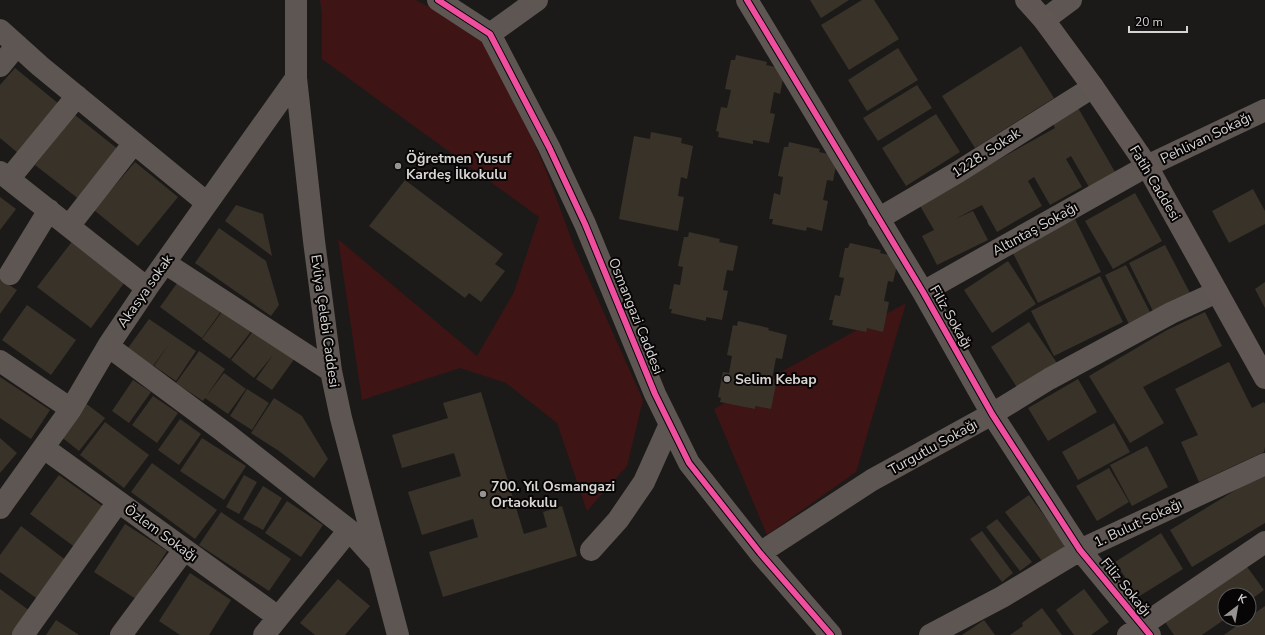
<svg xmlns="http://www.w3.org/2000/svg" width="1265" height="635" font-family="'Nunito Sans',sans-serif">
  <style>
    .green { fill: #3e1415 }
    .building { fill: #383229 }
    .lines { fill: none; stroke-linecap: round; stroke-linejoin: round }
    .minor { stroke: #5e5652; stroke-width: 22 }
    .major { stroke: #605653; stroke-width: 22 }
    .cycleway-casing { stroke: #070505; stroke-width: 8 }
    .cycleway { stroke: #ef4d9e; stroke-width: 6 }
    .poi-dot { fill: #969391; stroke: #070505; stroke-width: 1.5 }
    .labels { text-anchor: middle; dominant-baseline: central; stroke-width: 4; stroke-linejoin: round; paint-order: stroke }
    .street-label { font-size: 14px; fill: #d7d4d2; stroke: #070505 }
    .poi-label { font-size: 14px; font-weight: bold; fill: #d7d4d2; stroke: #070505; text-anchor: start }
  </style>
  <rect width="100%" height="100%" fill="#1c1a18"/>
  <path class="green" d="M320,0h96l38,20 32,26 24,41 37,86 27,73 69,154 -16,66 -40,45 -30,-88 -51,-40 -46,-15 -98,32 -24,-161 139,117 37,-64 25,-75 -217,-158v-44z
    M906,303l-50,169 -89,63 -53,-126z"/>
  <path class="building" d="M810,0h39l-28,18z
    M862,0h12l25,39 -50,31 -28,-45z
    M1021,46l33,52 -79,50 -33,-52z
    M898,48l20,32 -51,31 -19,-31z
    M736,55l31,7 -1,3 19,4 -5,25 -6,-2 -4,21 5,1 -6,29 -16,-3v4l-35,-7 1,-5 -3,-1 5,-24 6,1 4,-18 -6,-1 6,-29h4z
    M15,68l44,36 -41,49 -18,-15v-53z
    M917,85l15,23 -54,33 -15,-23z
    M1077,106l38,66 -26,15 -18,-31 -5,3 16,28 -32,18 -16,-28 -6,4 14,25 -45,26 -15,-27 -27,14 18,-8 15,29 -51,25 -15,-29 12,-6 -15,-26 136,-76 -4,-8z
    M936,114l24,38 -54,34 -24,-38z
    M75,115l44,35 -39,50 -45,-35z
    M651,132l31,6 -1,5 12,3 -6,33 -6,-2 -3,19 6,1 -6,34 -59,-12 15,-83 16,3z
    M789,142l31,7 -1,3 19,4 -5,25 -6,-1 -4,20 5,1 -6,30 -15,-4 -1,4 -34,-7 1,-5h-4l5,-26 6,2 3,-18 -5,-1 6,-29h4z
    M135,162l43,35 -40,49 -44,-36z
    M405,180l98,74 -8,10 10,7 -24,31 -12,-9 -4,5 -96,-72z
    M1253,189l12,22v13l-36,19 -17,-32z
    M1135,193l27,48 -49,28 -28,-48z
    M0,197l16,12 -16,21z
    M236,205l27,9 9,42 -47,-35z
    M1075,219l26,53 -63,31 -26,-52z
    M219,228l47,33 13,44 -8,11 -76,-53z
    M689,232l31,7 -1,3 19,4 -5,25 -6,-1 -4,20 5,1 -6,29 -16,-3v4l-35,-8 1,-4h-3l5,-25 6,1 3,-18 -5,-1 6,-29h4z
    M74,239l53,40 -36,49 -54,-41z
    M850,243l31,7 -1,3 19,4 -6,25 -5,-1 -4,20 5,1 -6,30 -16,-4 -1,4 -34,-7 1,-5h-4l6,-25 5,1 4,-18 -5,-1 6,-29h3z
    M1165,245l25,48 -37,18 -24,-48z
    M1008,261l28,43 -44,29 -28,-43z
    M1126,265l25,49 -22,10 -24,-49z
    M1100,276l23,46 -69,34 -23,-45z
    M0,279l17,11 -17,24z
    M180,279l42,31 -20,28 -42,-31z
    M1265,282v26l-10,-19z
    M27,305l49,35 -25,35 -49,-35z
    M224,309l28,21 -22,29 -28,-20z
    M1205,312l17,34 -79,41 21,36 -34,20 -41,-67 78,-46z
    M149,319l47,32 -20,30 -22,-15 15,-22 -16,22 -25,-18z
    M738,321l31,7 -1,2 19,5 -5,24 -6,-1 -4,21 5,1 -6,29 -16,-3v3l-35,-7 1,-4 -3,-1 5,-25 6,1 3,-17 -5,-1 6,-30 4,1z
    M1029,322l28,41 -39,26 -27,-42z
    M254,330l41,28 -23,32 -16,-11 17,-24 -19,23 -23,-18z
    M199,351l26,18 -22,32 -27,-18z
    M1229,362l23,46 12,-6 1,2v43l-1,5 -65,30 -18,-40 17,-7 -23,-46z
    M224,373l22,16 -18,25 -23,-16z
    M0,377l50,33 -19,29 -31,-21z
    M1078,379l19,33 -49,29 -20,-33z
    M133,380l18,12 -22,31 -17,-12z
    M247,389l22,14 -17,27 -22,-14z
    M481,392l43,142 23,-7 -4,-15 19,-6 15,50 -134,41 -14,-45 49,-15 -5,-18 -51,16 -14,-43 53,-16 -7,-23 -52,15 -10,-33 56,-17 -5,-15z
    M153,396l25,17 -21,30 -25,-18z
    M274,398l28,18 26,43 -14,19 -35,-27 -28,-18z
    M84,402l21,16 -26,33 -20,-16z
    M180,419l21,15 -22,31 -21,-15z
    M105,422l44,33 -25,33 -44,-33z
    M1114,423l16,29 -52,28 -16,-28z
    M0,438l17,15 -17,20z
    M202,438l44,28 -22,34 -44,-29z
    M1147,446l21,41 -36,19 -22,-41z
    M152,463l65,47 -22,29 -64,-47z
    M1109,468l20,34 -32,19 -21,-35z
    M1265,472v51l-73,44 -22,-37z
    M59,475l46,33 -29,40 -46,-34z
    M244,475l13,7 -18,32 -13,-7z
    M263,486l19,12 -19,32 -20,-11z
    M1029,495l39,53 -23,17 -40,-53z
    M287,501l36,24 -22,32 -36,-24z
    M221,512l70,47 -22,32 -70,-46z
    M997,519l35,43 -12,9 -34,-44z
    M125,524l42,27 -31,48 -42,-27z
    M21,526l46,35 -28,39 -39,-28v-17z
    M982,531l31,42 -11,9 -32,-43z
    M1161,533l22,36 -45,28 -23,-35z
    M1245,564l19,26 -15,11v-6h-24v24l-23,16h-28l-9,-13z
    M190,573l41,27 -22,35h-29l-21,-14z
    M338,579l32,27 -25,29h-30l-15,-12z
    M0,589l30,22 -17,24h-13z
    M1084,589l25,33 -18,13h-17l-18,-25z
    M1265,606v29h-41l22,-16h3v-2z
    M1042,608l20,27h-52l13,-9 -1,-3z
    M56,620l23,15h-33z
    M984,620l11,15h-33z"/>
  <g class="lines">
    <path class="minor" d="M296,0v78l18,163 17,130 10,47 57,217
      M438,0l52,34 59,113 36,77 70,170 34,69 71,90 71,82
      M747,0l176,292 69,122 88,136 70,85
      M1044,20l27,-20
      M0,30l40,36 167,137
      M490,34l47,-34
      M0,66l17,-21
      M0,172l147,116
      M9,179l68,-83
      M878,219l80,-47 135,-85
      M69,226l65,-83
      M165,263l166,108
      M10,274l39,-64
      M923,292l224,-126 118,-56
      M108,346l116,86 125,98 28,31
      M0,361l71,48
      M44,448l234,169
      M0,508l71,-99 37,-63 39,-58 149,-210
      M591,550l27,-30 26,-38 26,-58
      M760,553l112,-73 120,-66 57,-35 122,-66 46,-21
      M23,635l95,-133
      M121,635l63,-85
      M264,635l85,-105
      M930,635l72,-38 78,-47 185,-86
      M1128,635l137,-93"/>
    <path class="major" d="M1026,0l18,20 49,67 54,79 118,212"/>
    <defs>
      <path id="cycleway" d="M438,0l52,34 59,113 36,77 70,170 34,69 71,90 71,82
        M747,0l176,292 69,122 88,136 70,85"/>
    </defs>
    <use href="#cycleway" class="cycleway-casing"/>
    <use href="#cycleway" class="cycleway"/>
  </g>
  <g class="poi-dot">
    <circle cx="398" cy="166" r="4"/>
    <circle cx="727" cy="379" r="4"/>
    <circle cx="483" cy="494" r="4"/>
  </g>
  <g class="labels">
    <g class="street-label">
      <text transform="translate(1206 138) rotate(-26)">Pehlivan Sokağı</text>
      <text transform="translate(986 153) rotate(-33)">1228. Sokak</text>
      <text transform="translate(1155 183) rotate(59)">Fatih Caddesi</text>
      <text transform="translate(1035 229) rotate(-29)">Altıntaş Sokağı</text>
      <text transform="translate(145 291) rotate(-55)">Akasya sokak</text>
      <text transform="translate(636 316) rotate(68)">Osmangazi Caddesi</text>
      <text transform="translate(951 317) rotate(60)">Filiz Sokağı</text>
      <text transform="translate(325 321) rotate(82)">Evliya Çelebi Caddesi</text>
      <text transform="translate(933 447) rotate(-29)">Turgutlu Sokağı</text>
      <text transform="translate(1138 523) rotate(-25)">1. Bulut Sokağı</text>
      <text transform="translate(161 533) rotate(36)">Özlem Sokağı</text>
      <text transform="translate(1126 587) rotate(51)">Filiz Sokağı</text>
    </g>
    <g class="poi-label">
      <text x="406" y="158">Öğretmen Yusuf<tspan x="406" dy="16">Kardeş İlkokulu</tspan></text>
      <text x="735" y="379">Selim Kebap</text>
      <text x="491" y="486">700. Yıl Osmangazi<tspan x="491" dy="16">Ortaokulu</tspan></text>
    </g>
  </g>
  <g transform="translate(1237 607) rotate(31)"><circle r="19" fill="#070505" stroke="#5a5857"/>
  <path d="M0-3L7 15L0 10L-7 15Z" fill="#969391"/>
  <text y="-6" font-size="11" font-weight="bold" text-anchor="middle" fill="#d7d4d2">K</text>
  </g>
  <path d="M1129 26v6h58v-6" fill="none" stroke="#d7d4d2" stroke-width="2"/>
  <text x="1135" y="26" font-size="12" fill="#d7d4d2" stroke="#070505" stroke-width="3" paint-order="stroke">20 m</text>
</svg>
